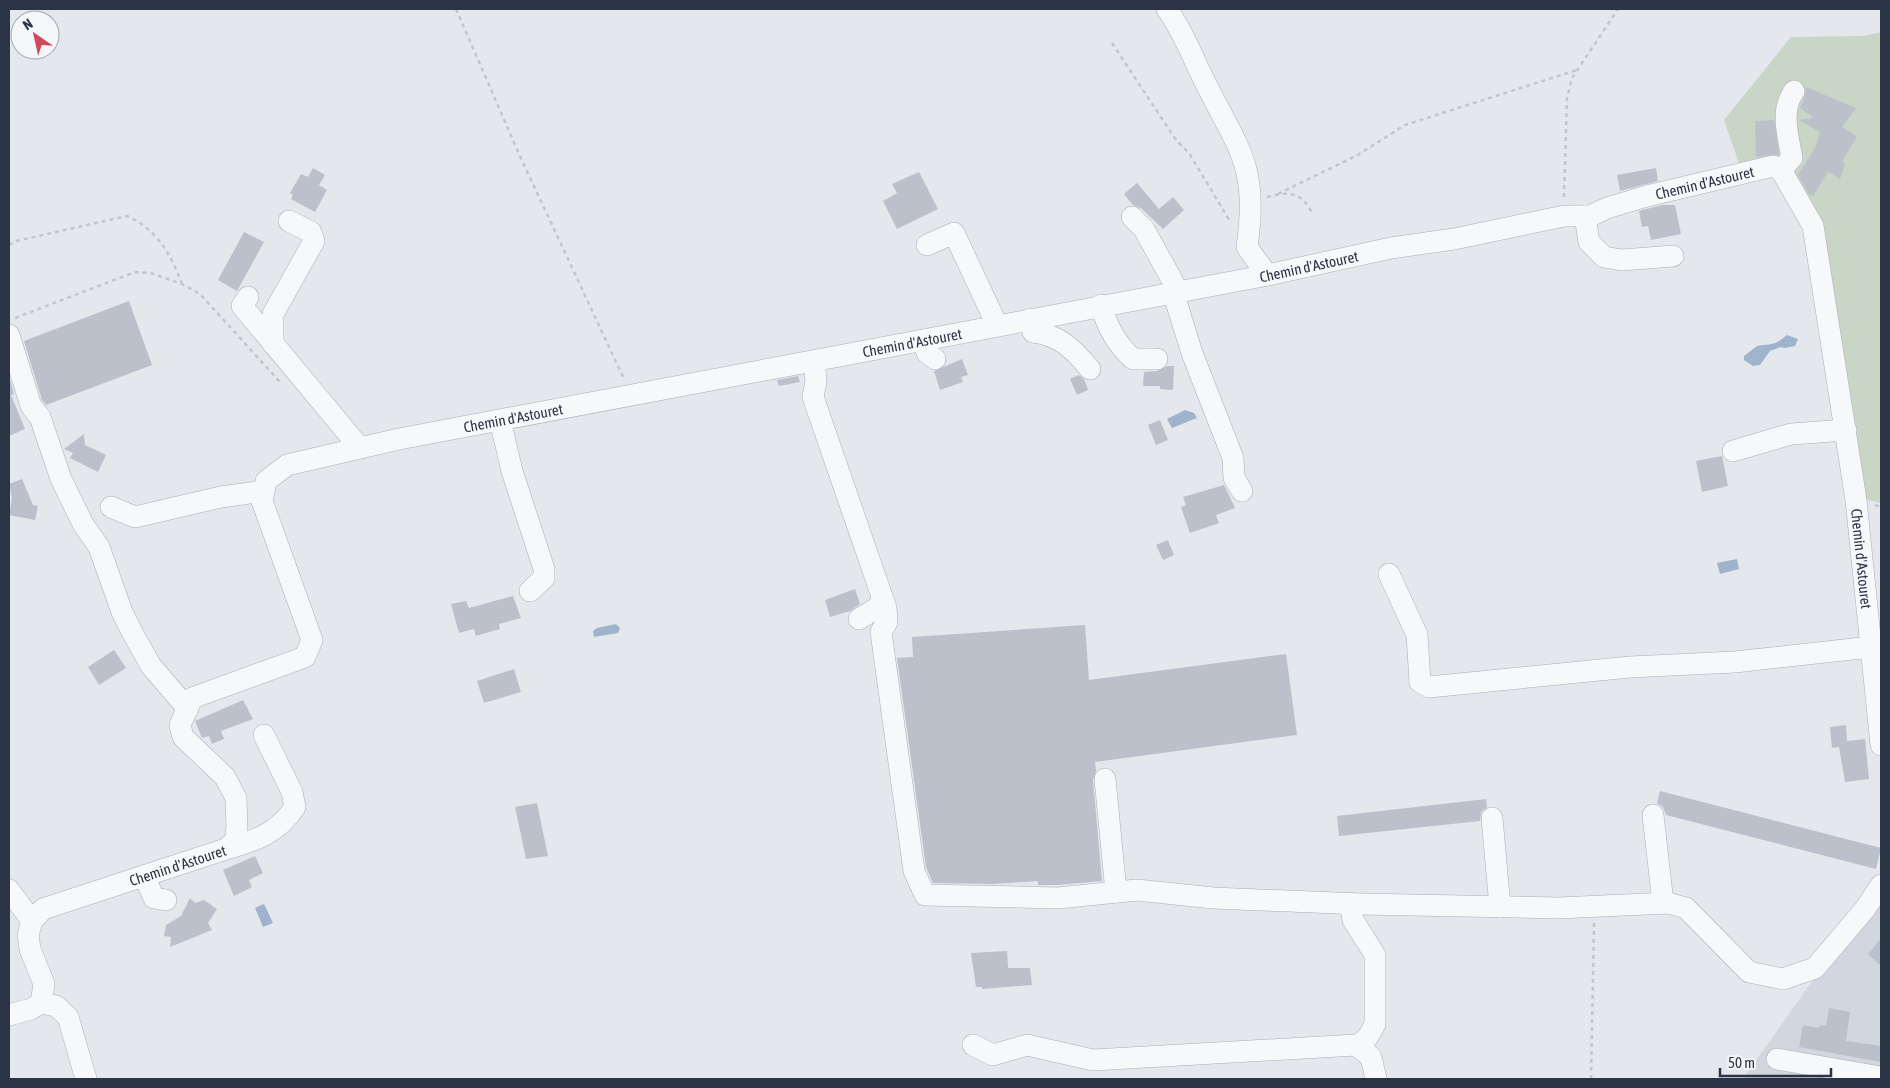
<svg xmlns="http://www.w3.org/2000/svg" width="1890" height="1088" font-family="'Asap Condensed',sans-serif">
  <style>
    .built { fill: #d2d6de }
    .green { fill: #c9d6c5 }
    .water { fill: #9fb4cc }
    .building { fill: #bbc0ca }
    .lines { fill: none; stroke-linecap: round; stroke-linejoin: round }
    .minor-casing { stroke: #a9aeb7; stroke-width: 22 }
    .path { stroke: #c2c5cb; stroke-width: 2.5; stroke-dasharray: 4 4; stroke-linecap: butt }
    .minor { stroke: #f7f8fa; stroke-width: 21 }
    .labels { text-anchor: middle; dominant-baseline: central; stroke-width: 4; stroke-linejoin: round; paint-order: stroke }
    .street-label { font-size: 15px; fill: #2b3445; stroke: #f4f6f9 }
  </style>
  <rect width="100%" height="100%" fill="#e4e7ec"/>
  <path class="built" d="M1881,898v181h-138l65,-92z"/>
  <path class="green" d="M1881,32v471l-21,-5 -44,-278 -35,-58 -41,4 -16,-46 67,-83 73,-1z"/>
  <path class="water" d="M1787,335l11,4 -3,7 -10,2 -4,-1 -11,4 -10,14 -7,1 -9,-6v-4l13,-10c17,-3 15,1 30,-11z
    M1185,410l9,3 3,5 -25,10 -5,-9z
    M1737,559l2,10 -19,5 -3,-11z
    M616,624l4,4 -2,5 -24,4 -1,-6 4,-3z
    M264,904l9,19 -10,4 -8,-19z"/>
  <path class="building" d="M1806,87l50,21 -14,19 15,10 -15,24 3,2 -5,16 -12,-7 -15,24 -4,-2 -11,-19 18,-29 4,-14 -21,-12 15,-2 -14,-10 5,-11z
    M1774,120l5,34 -23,3 -1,-36z
    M313,168l12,7 -6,10 8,5 -12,22 -24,-13 2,-4 -3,-2 11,-19 7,3z
    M1656,168l2,13 -38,10 -3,-16z
    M919,172l19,37 -41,20 -14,-28 14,-8 -5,-9z
    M1137,183l22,26 14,-12 11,13 -21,19 -22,-21 -8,-3 -9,-11z
    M1662,205h13l6,29 -30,6 -3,-14 -6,1 -3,-16z
    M244,232l20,10 -27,49 -19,-11z
    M129,301l23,64 -106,40 -4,-5 -18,-59z
    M962,359l6,16 -7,2 2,5 -23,8 -6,-19z
    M1167,366h7l-1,24 -13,-1v-3h-17l1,-14 13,-1z
    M1079,375l5,4 4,11 -11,5 -7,-16z
    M9,376l5,18 -3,1 14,34 -16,7z
    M798,376l2,6 -21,4 -2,-6z
    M1160,420l8,20 -12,5 -8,-20z
    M84,434l1,11 21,10 -8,17 -28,-14 3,-5 -9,-4z
    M1722,456l6,30 -26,6 -6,-31z
    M22,479l11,26 5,1 -3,14 -26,-5 3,-17 -3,-14z
    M1224,485l11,23 -19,7 3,8 -29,10 -9,-26 5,-2 -3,-8z
    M1168,540l6,15 -11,5 -7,-15z
    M855,589l5,15 -10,7 -20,6 -5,-17z
    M513,596l8,22 -22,6 1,5 -24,7 -2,-7 -15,4 -8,-29 15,-3 3,7z
    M1085,625l4,55 197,-26 11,81 -202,27 1,9 -3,9 9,101 -44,4h-20v-4l-45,3 -60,-1 -7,-16 -29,-209 16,-1 -1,-20z
    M114,650l12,18 -27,17 -11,-18z
    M514,669l7,23 -37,11 -7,-22z
    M243,700l10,19 -32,12 3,8 -12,5 -3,-8 -7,2 -7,-17z
    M1846,725l1,16 18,-2 4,40 -24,3 -6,-35 -7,1 -2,-21z
    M1660,791l221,57 -5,21 -210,-54 -3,-8 -6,-4z
    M1486,799l1,8 -6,5 -1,9 -141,15 -2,-20z
    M537,803l11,53 -22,3 -11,-52z
    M255,856l8,17 -14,7 3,7 -18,9 -11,-26z
    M190,898l5,5 9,-3 13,9 -9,14 4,7 -42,17 1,-10 -7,-1 2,-11 15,-9z
    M1881,938v28l-13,-12z
    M1007,951l1,17h22l2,17 -50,4v-2h-6l-5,-34z
    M1829,1008l21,4 -4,29 35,5v16l-82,-15 4,-22 16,3 1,-3 6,1z"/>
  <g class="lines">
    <defs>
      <g id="minor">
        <path d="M1167,9c16,22 25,47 37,71 34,69 55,85 43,167l20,28"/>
        <path d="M1781,170l11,-12c-4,-23 -12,-47 2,-67"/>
        <path d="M1585,216l4,26 15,15 18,3 51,-4"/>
        <path d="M1132,217l12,12 34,62"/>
        <path d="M927,245l27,-12 43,92"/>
        <path d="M1173,292l19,61 41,105 1,20 8,13"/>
        <path d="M248,297l-6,9 118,142"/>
        <path d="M1101,305c6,22 15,39 32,54h24"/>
        <path d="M1031,319l2,13c27,3 40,17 57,37"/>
        <path d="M9,335l22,71 9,11 21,62 22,45 16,23 23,65 10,20 19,34 37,43"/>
        <path d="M924,340l3,13 8,6"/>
        <path d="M273,344v-30l41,-73 -3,-9 -22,-11"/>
        <path d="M814,361l2,20 -3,16 73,211 1,14 -6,10 33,239 11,24 133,3 79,-8 76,8 148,6 197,4 110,-5 18,5 63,64 34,7 32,-11 50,-59 16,-24"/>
        <path d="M500,420l12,51 32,98v9l-14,13"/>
        <path d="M1733,451l58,-17 55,-4"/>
        <path d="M111,507l24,10 86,-20 43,-6"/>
        <path d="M1389,574l28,61 3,47 9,5 201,-20 105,-5 136,-15"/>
        <path d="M859,619l18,-11 5,-8"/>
        <path d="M1105,779l11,113"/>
        <path d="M1653,815l10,88"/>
        <path d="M1492,818l8,89"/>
        <path d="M226,849c29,-8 52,-16 69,-42l-3,-15 -28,-57"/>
        <path d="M144,876l10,22 12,2"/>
        <path d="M9,890l23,31"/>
        <path d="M1350,903l3,17 22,35v69l-6,11 -10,12"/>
        <path d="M41,1003l15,3 12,11 18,62"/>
        <path id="s1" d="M9,1015l22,-6 10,-6 3,-19 -14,-35 -2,-14 4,-14 11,-12 183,-60 9,-8 2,-13 -1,-30 -11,-21 -42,-40 -3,-12 12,-27 113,-41 7,-17 -50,-139 4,-20 21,-16 112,-26 864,-163 128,-28 63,-9 110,-23h26l17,-8 40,-12 126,-30 8,4 32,56 43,274 25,245"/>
        <path d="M973,1045l20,10 34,-10 66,15 263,-15 15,12 5,22"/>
        <path d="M1777,1059l104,18"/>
      </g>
    </defs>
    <use href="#minor" class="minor-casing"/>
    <path class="path" d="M456,9l63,145 105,225
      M1112,43l64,97 13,13 42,70
      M1278,194l78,-38 49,-31 172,-55
      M1267,197c22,-6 35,-5 45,16
      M1564,197l3,-99 5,-20 46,-69
      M9,245l7,-4 111,-25c29,12 45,40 55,68
      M15,318l120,-46 16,1 31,11 18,10 80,88
      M1875,505l6,2
      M1591,1079l3,-156"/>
    <use href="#minor" class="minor"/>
  </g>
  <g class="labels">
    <g class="street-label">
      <text stroke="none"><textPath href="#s1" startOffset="2288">Chemin d'Astouret</textPath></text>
      <text stroke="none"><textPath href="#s1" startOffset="1882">Chemin d'Astouret</textPath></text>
      <text stroke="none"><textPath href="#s1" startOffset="1478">Chemin d'Astouret</textPath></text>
      <text stroke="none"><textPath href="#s1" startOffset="1072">Chemin d'Astouret</textPath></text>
      <text stroke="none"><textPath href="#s1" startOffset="2768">Chemin d'Astouret</textPath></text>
      <text stroke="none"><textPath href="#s1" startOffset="278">Chemin d'Astouret</textPath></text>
    </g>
  </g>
  <rect width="1890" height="1088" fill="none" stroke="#2b3445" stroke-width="20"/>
  <g transform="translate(35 35) rotate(326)"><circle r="24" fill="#f4f6f9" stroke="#a4a8b1"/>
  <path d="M0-4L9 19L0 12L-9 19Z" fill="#d1495b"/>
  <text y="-8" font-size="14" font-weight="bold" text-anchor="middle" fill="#2b3445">N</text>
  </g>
  <path d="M1720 1068v8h111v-8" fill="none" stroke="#2b3445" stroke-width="2.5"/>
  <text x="1728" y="1068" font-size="15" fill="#2b3445" stroke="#f4f6f9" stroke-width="4" paint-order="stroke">50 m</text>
</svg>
